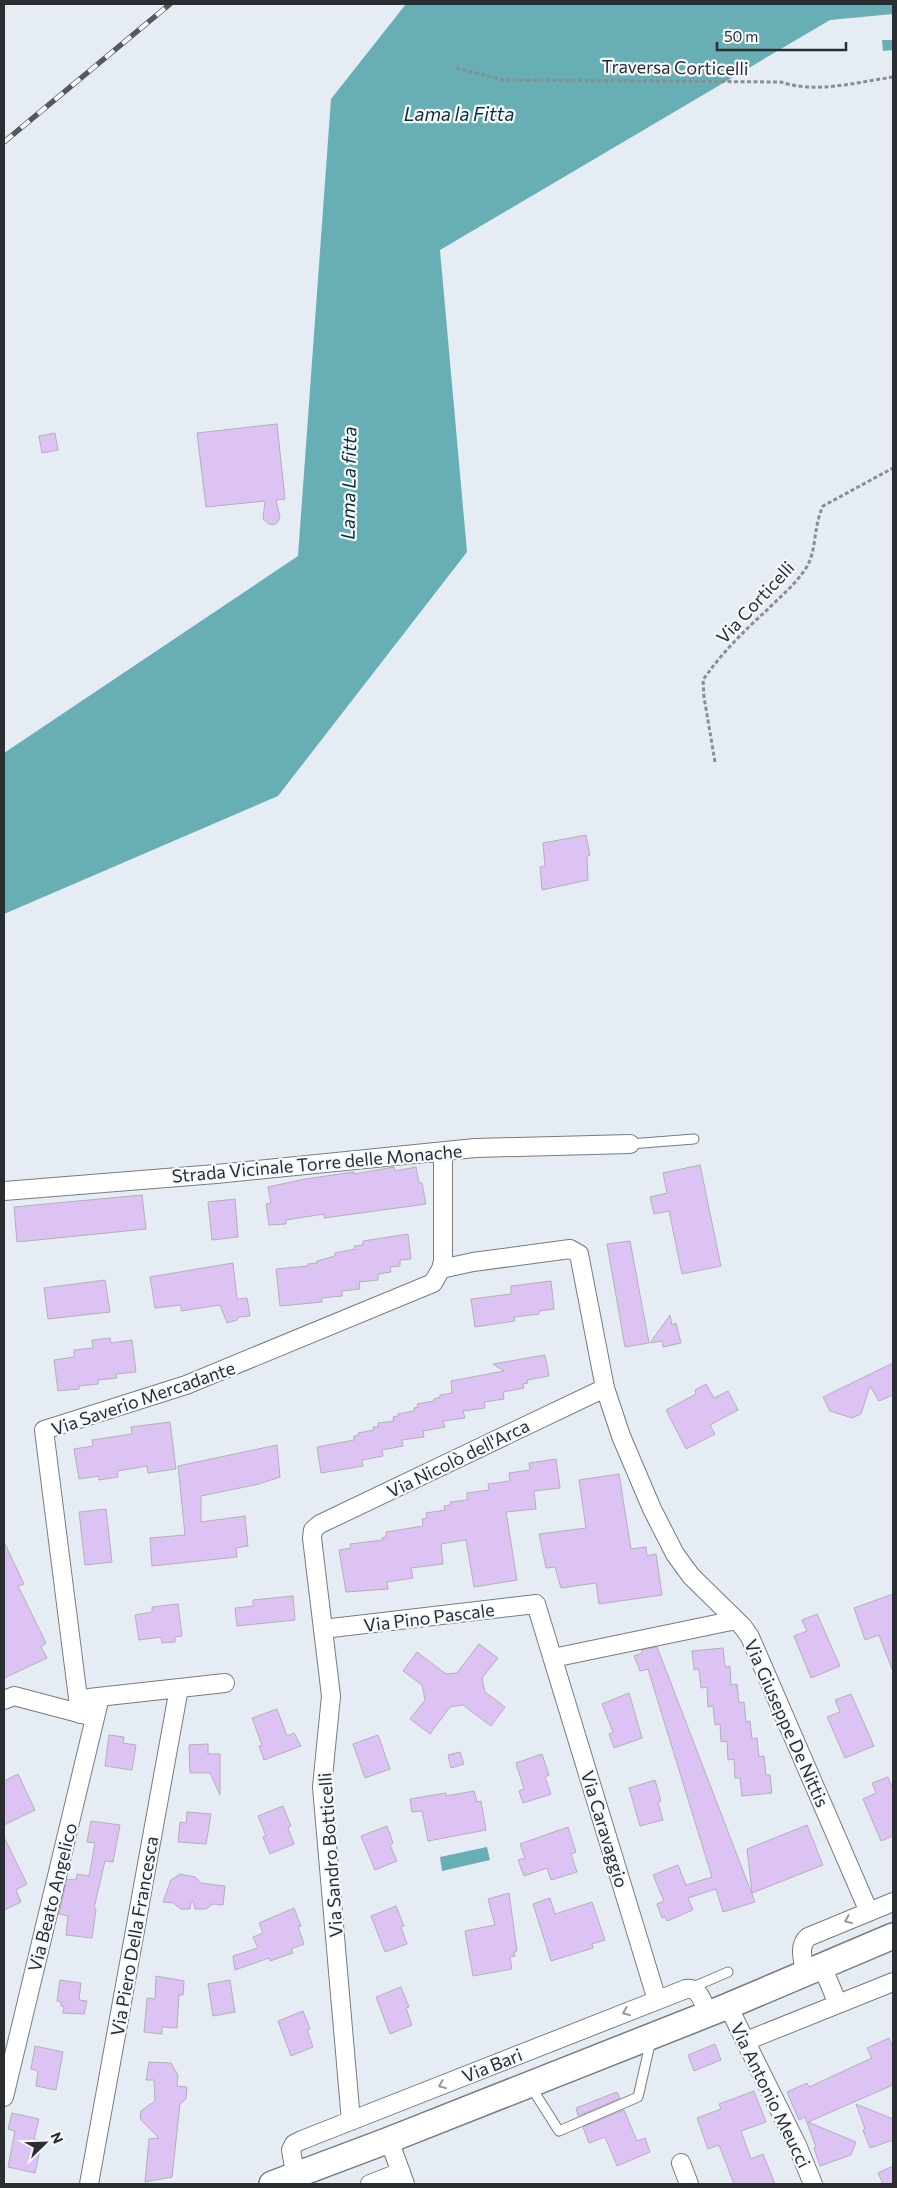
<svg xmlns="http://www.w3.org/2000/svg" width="897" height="2188" font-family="Commissioner,sans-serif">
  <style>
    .water { fill: #67aeb5 }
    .building { fill: #dcc3f4; stroke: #b4b0b8 }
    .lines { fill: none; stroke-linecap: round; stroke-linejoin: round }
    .service-casing { stroke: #767c83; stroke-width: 11 }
    .minor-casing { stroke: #767c83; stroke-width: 20 }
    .secondary-casing { stroke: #767c83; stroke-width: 28 }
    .path { stroke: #898e93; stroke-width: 3; stroke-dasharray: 4 2.5; stroke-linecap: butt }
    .service { stroke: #fff; stroke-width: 9 }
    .minor { stroke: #fff; stroke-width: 18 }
    .secondary { stroke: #fff; stroke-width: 25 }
    .rail-casing { stroke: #55595d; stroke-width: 5.5 }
    .rail { stroke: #f5f9fe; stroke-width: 4; stroke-dasharray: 11; stroke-linecap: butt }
    .oneway { stroke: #959698 }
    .labels { text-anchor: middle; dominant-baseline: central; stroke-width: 4.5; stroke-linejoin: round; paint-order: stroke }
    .street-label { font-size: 18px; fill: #2b2e31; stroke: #f5f9fe }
    .water-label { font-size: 19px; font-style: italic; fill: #0a2f32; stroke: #f5f9fe }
  </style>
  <rect width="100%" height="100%" fill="#e5ecf4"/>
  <path class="water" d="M406,4h487v10l-63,6 -390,230 27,302 -189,244 -274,118v-161l294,-197 33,-457z
    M882,40h11v10l-10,1z
    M487,1847l3,13 -48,11 -2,-14z"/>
  <path class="building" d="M277,424l8,75 -9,1 4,17 -2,5 -4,3 -5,-1 -6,-5 2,-18 -59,6 -9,-74z
    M55,433l3,17 -16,3 -3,-17z
    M586,835l4,20 -3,1 1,24 -46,10 -2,-23 5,-1 -2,-23z
    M700,1165l21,101 -39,8 -13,-63 -15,3 -4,-17 17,-4 -4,-20z
    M394,1167l1,4 21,-4 3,16h3l4,21 -102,14v-4l-38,6v4l-17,1 -3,-21 5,-1 -3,-16 37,-8 49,-7v2z
    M142,1195l4,34 -129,13 -3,-35z
    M235,1199l3,38 -26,3 -4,-38z
    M408,1234l3,25 -11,1v6l-10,1 1,5 -13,2v6l-19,2 1,7 -18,2v5l-20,2v4l-42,4 -4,-37 32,-3v-2l9,-1v-2l18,-5v-3l20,-4 -1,-3 9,-1v-4z
    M630,1241l19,102 -24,4 -18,-103z
    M233,1263l4,36 10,-1 3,18 -11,1 -2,3 -10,3 -7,-18 -39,6v-6l-26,3 -5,-31z
    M105,1280l5,32 -62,7 -4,-31z
    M551,1281l3,28 -15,2v3l-25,3 1,4 -40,6 -4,-28 40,-5v-8z
    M670,1315l2,10 4,-2 5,20 -18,4 -1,-6 -12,2z
    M110,1338l1,5 21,-3 4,32 -20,2 1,4 -19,2v4l-19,2v3l-21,2 -4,-31 20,-3v-7l19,-2 -1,-8z
    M545,1355l4,21 -22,4 1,3 -5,1 1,4 -21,4 1,7 -20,3 1,6 -22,3 2,7 -22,3 2,6 -22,4 1,6 -22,3 1,6 -21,4 1,6 -21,4 1,6 -42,7 -4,-26 37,-7v-4l5,-1 -1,-2 16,-3 -1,-3h5v-4l16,-2 -1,-4 5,-1v-2l16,-3v-3l4,-1 -1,-3 17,-3v-2l6,-2v-2l12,-2 -1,-12 53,-10 -11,-7z
    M893,1363v32l-14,6 -9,-15 -9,28 -9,4 -22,-7 -7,-14z
    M706,1384l8,14 14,-7 10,19 -28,15 5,9 -29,15 -20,-39 30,-16 -1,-4z
    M170,1422l6,47 -28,4 -1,-7 -30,5 1,6 -19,3v-4l-20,3 -5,-30 19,-3 -1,-6 40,-6 -1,-7z
    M277,1445l3,32 -21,7 -58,12v26l44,-6 3,30 -12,2 1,9 -85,9 -2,-28 35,-3 -7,-69z
    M556,1459l4,29 -26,3 2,18 -30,3 11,68 -43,7 -8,-47 -25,4 2,20 -32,4 2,10 -26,4 1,7 -42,3 -7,-42 12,-2 -1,-4 33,-4 -1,-2 4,-1v-5l37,-6 -1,-7 5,-1 -1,-5 19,-3 -1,-4 7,-1 -1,-3 17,-2v-7l22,-3 -1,-6 22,-3 -1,-8 21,-3 -1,-7z
    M619,1474l12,75 15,-2 1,9 9,-2 6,41 -63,9 -3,-21 -35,5 -6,-21 -9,1 -7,-34 47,-6 -7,-48z
    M106,1509l6,53 -27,3 -6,-53z
    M4,1542l20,42 -6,2 28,57 -5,4 6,11 -43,20z
    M893,1594v74l-1,1 -13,-34 -14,5 -11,-32z
    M293,1596l2,24 -58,6 -2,-18 18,-2v-6z
    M178,1604l4,32 -7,1v5l-13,1 -1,-6 -22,3 -4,-25 17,-3v-5z
    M817,1614l23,52 -29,12 -17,-42 13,-5 -5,-11z
    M479,1644l19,14 -16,20 3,14 20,15 -14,19 -28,-21 -13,2 -20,27 -20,-15 15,-19 -3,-15 -19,-14 14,-19 29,22 11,-1z
    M657,1647l98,255 -32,10 -7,-23 -28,9 5,12 -26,11 -2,-4 -3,1 -5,-14 7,-3 -11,-26 25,-10 8,20 26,-8 -64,-208 -8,2 -6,-15 8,-3v-3z
    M723,1648l2,19 5,-1 1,19 6,-1 2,19 5,-1 2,20 4,-1 2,18 5,-1 2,19 5,-1 2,19h4l2,18 -30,3 -2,-18h-5l-1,-19 -6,1 -1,-19 -6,1 -1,-18 -5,1 -2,-19 -5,1 -1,-20 -6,1 -2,-19 -5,1 -2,-19z
    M629,1693l13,45 -28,10 -5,-14 4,-2 -11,-28z
    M851,1694l23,52 -29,12 -18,-41 13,-5 -5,-12z
    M277,1709l10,27 7,-3 7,13 -37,14 -5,-14 3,-1 -10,-27z
    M109,1735l15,2 -1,6 13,2 -4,25 -27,-4z
    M378,1735l12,34 -25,9 -12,-34z
    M208,1744v10h12v41l-10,-22h-20l-1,-28z
    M460,1752l4,12 -13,4 -3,-13z
    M542,1754l7,21 -4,2 6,17 -28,9 -4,-12 5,-2 -8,-26z
    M18,1774l17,36 -31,15v-44z
    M888,1777l5,12v47l-12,5 -18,-42 13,-6 -4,-10z
    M655,1780l6,21 -3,1 5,18 -23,6 -11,-38z
    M474,1791l3,11 4,-1 5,29 -58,11 -6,-30 -10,1 -2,-13 36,-6v3z
    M283,1806l8,20 -3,2 6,16 -24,10 -7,-17 3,-1 -8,-20z
    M187,1812l24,2 -5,30 -28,-2 2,-20 6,1z
    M91,1821l29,4 -7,37 -8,-1 -11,47 2,1 -4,29 -26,-3 2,-19 -9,-2 8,-35 9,1 1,-6 12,2 6,-33 -8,-1z
    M807,1825l16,40 -71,28 -5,-44z
    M387,1826l6,17 -3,2 7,16 -22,9 -14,-34z
    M568,1827l8,25 -5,2 6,18 -26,8 -4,-12 -23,8 -6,-16 7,-2 -5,-14z
    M4,1837l23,47 -11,6 5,12 -17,8z
    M180,1874l15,3 6,6 24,3 -2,19 -10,-1 -7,5h-11l-2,-8h-2l-1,8h-9l-8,-6 -10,-1 8,-22z
    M509,1893l8,58 -3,1 1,4 -5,1 2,12 -39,7 -8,-45 30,-6 -7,-26z
    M550,1898l5,16 37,-12 13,38 -13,4 1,4 -42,13 -18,-57z
    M396,1906l8,20 -3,1 6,17 -22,8 -14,-36z
    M294,1908l7,18 -3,1 6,17 -13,5 2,4 -23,8 -1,-3 -34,12 -2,-14 25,-8 -5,-11 10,-4 -4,-10z
    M156,1976l28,5 -1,14h-4l-2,33 -15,-1v7l-18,-2 3,-34 8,1z
    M60,1980l21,3 -2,17 8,1 -3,13 -21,-1 1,-6 -3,-1v-4l-4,-1z
    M230,1980l5,32 -22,4 -5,-32z
    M401,1987l8,20 -3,1 6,17 -22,9 -14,-37z
    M303,2011l7,18 -3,1 6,17 -22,9 -13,-35z
    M889,2038l4,9v38l-85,37 48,20 -5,13 -31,11 -6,-18 2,-1 -11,-30 -6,3 -12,-28 20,-9 2,4 63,-29 -5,-10z
    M715,2044l6,16 -27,11 -6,-16z
    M35,2046l28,6 -7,38 -20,-4 2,-15 -7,-2z
    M149,2062l22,1 7,12 -1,11 10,1 -1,12 -6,5 -8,73 -27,5 4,-43 10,-1 -18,-18 -1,-4 1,-5 14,-10 -1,-21h-8z
    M754,2091l12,31 -25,9 10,28 12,-5 12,30h-41l-15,-39 -11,4 -11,-31 24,-9 -2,-5z
    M617,2092l3,6 -42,18 -2,-8z
    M856,2104l37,15v21l-23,8 -7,-18 2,-1z
    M624,2110l13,31 8,-3 5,14 -33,14 -12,-29 -16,6 -6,-16z
    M12,2113l27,6 -5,20 8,2 -7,32 -27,-6 7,-36 -7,-2z
    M893,2166v18h-10l-5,-11z"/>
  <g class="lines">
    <defs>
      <path id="service" d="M630,1144l64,-5
        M691,1988l37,-16
        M531,2087l28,44 79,-34 13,-57"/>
      <path id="minor" d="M4,1191l212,-17 259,-26 155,-4
        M441,1269l32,-7 97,-13 9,5 26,134 16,48 31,73 23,45 16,22 52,51 7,10 119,275
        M323,1629l213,-25 121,396
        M553,1658l183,-38
        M89,1698l136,-15
        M4,1700l10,-4 76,20
        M80,1714l-36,-284 142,-45 247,-102 8,-14 2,-8v-109
        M822,1966l16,38
        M805,1972c-2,-13 -7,-26 3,-35l85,-35
        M728,2006l69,139 16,39
        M746,2041l147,-59
        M4,2097l96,-400
        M351,2121l-29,-334 9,-91 -19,-158 1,-8 7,-6 285,-136
        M389,2140l16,44
        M681,2163l8,21
        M89,2184l90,-496
        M297,2184l-6,-34 3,-6 8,-4 384,-151c14,-2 17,14 22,25
        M370,2184l31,-12"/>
      <path id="secondary" d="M272,2184l117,-44 339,-134 165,-70"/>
    </defs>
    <use href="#service" class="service-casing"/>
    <use href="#minor" class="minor-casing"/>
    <use href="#secondary" class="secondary-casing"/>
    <path class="path" d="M456,68l48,12 277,2c35,12 77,0 112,-5
      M715,762l-11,-65 -1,-17 5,-7c16,-22 38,-44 58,-62 14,-14 29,-26 40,-43 11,-17 7,-41 17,-62l70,-38"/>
    <use href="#service" class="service"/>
    <use href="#minor" class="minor"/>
    <use href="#secondary" class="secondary"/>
    <defs>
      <path id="rail" d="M4,142l166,-138"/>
    </defs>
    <use href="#rail" class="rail-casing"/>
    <use href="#rail" class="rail"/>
  </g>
  <defs><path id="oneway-chevron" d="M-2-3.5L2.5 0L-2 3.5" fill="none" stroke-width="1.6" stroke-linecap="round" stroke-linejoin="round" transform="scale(1.25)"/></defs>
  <g class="oneway">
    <use href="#oneway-chevron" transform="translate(848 1920) rotate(158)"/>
    <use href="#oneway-chevron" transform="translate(626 2012) rotate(158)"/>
    <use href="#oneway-chevron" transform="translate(442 2085) rotate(158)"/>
  </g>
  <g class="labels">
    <g class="street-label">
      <text transform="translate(675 67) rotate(1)">Traversa Corticelli</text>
      <text transform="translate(755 602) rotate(-47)">Via Corticelli</text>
      <text transform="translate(317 1163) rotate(-5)">Strada Vicinale Torre delle Monache</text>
      <text transform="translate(143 1398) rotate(-19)">Via Saverio Mercadante</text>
      <text transform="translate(458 1458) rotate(-26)">Via Nicolò dell'Arca</text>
      <text transform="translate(429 1617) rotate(-7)">Via Pino Pascale</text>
      <text transform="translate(787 1723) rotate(66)">Via Giuseppe De Nittis</text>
      <text transform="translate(605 1829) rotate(73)">Via Caravaggio</text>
      <text transform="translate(330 1855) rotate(-94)">Via Sandro Botticelli</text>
      <text transform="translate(52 1897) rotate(-76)">Via Beato Angelico</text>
      <text transform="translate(134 1936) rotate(-80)">Via Piero Della Francesca</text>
      <text transform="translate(492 2065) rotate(-22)">Via Bari</text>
      <text transform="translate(771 2095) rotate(64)">Via Antonio Meucci</text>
    </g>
    <g class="water-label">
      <text x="459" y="113">Lama la Fitta</text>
      <text transform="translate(348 483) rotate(-89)">Lama La fitta</text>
    </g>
  </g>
  <rect width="897" height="2188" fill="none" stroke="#2b2e31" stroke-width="10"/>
  <g transform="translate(45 2143) rotate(67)" stroke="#f5f9fe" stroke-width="4" paint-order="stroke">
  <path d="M0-4L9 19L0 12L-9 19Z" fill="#2b2e31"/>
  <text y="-8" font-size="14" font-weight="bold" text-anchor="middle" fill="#2b2e31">N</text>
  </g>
  <path d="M717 42v8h129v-8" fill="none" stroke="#2b2e31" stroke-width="2.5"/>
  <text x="724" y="42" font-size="15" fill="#2b2e31" stroke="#f5f9fe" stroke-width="4" paint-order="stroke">50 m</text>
</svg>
